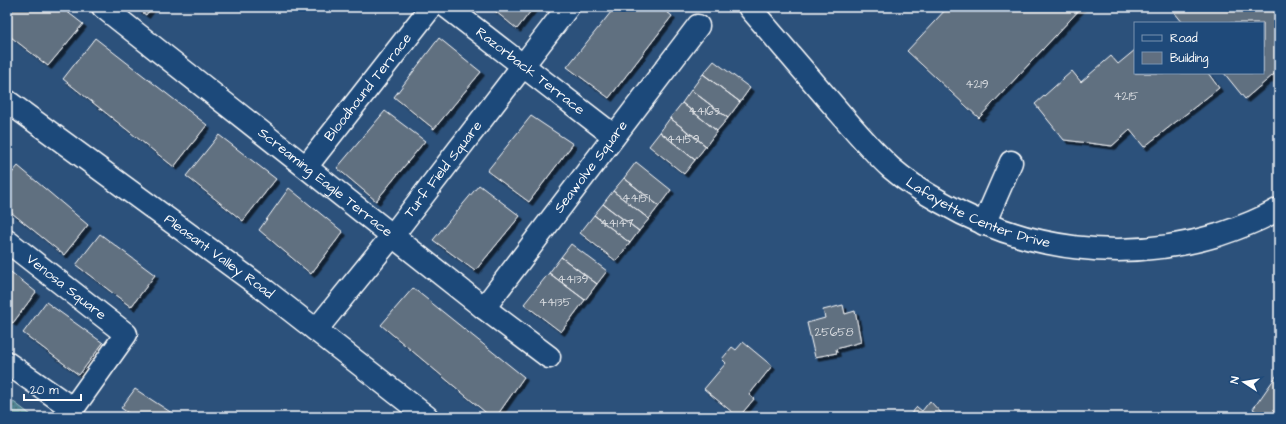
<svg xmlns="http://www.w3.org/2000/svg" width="1286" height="424" font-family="'Architects Daughter',sans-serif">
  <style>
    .park { fill: url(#park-dots); stroke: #a7c2c8 }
    .building { fill: #616f80; stroke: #fff; filter: url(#shadow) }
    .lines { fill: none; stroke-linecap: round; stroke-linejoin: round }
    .minor-casing { stroke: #fff; stroke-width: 25 }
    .minor { stroke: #1f4a7a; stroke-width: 22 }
    .labels { text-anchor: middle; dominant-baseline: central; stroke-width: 3; stroke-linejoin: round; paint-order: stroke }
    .number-label { font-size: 12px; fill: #d8dbdf }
    .street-label { font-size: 14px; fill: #fff; stroke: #1f4a7a }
  </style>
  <defs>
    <pattern id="park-dots" width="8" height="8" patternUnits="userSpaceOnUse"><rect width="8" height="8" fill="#4f8492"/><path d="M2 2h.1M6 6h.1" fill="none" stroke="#4e6b72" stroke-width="1.8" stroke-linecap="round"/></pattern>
    <filter id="shadow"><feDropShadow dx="3.5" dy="3.5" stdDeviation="0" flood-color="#0009"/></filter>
  </defs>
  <rect width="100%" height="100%" fill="#2c517b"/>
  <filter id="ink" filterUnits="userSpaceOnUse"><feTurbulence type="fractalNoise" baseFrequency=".025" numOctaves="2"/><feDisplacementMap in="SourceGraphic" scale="8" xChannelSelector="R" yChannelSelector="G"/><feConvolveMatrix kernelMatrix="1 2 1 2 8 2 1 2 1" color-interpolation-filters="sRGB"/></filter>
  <g filter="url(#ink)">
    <path class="park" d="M7,397l24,18 -1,2h-23z"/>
    <path class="building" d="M7,7h54l22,17 -35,42 -41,-32z
      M135,7h17l-6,8z
      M490,7h44l-17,22z
      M615,7h46l11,9 -63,82 -42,-31z
      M948,7h134l-103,111 -72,-67z
      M1170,7h109v63l-34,29 -21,-26h39v-50h-80z
      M95,38l112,87 -33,42 -111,-88z
      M439,38l42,34 -47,57 -40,-32z
      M1135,50v23h73l11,15 -75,59 -14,-17 -18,16 -48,-6 -29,-36 37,-33 9,11 30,-26 7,8z
      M714,61l36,27 -10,14 -37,-28z
      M703,74l37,28 -12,16 -37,-28z
      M691,90l37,28 -11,13 -35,-28z
      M682,103l35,28 -11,15 -36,-28z
      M385,111l40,30 -49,60 -39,-33z
      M531,116l42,28 -44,58 -42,-31z
      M670,118l36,28 -11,14 -35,-28z
      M660,132l35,28 -11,14 -35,-28z
      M219,135l57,44 -33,42 -57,-45z
      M636,162l35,28 -12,16 -35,-28z
      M18,166l70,59 -24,30 -57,-46v-30z
      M624,178l35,28 -10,13 -36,-28z
      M479,185l41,31 -45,55 -42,-31z
      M289,188l54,44 -32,42 -52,-44z
      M613,191l36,28 -10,12 -36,-27z
      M603,204l36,27 -9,12 -36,-28z
      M594,215l36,28 -14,18 -36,-28z
      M100,234l55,41 -24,32 -55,-42z
      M571,244l36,27 -10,13 -36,-27z
      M561,257l36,27 -12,16 -36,-27z
      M7,269l29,23 -23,31 -6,-4z
      M549,273l36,27 -24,32 -37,-28z
      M413,288l111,89 -28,40h-5l-110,-92z
      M46,302l57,41 -24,32 -56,-42z
      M843,305l2,9 10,-3 6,31 -25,7 1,4 -22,4 -8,-34 18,-5 -2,-8z
      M743,342l29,24 -23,29 5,4 -15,18h-1l-34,-28 22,-26 -4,-4 10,-12 4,3z
      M1279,372v45h-15l-11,-8z
      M135,389l43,28h-44l-13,-9z
      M930,401l14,15 -2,1h-34l9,-10 5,4z"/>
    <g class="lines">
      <defs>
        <g id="minor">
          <path id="s1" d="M103,7l381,301 65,49"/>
          <path id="s2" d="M447,7l167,129"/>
          <path id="s3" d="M749,7c26,30 52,61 78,91 21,24 41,49 64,70 15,13 32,24 50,34 84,49 184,61 277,33 21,-7 42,-15 61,-26"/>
          <path id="s4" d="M7,101l259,190 161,126"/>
          <path id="s5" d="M306,167l125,-160"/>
          <path d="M984,224l27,-62"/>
          <path id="s6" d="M7,241l119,93 -59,83"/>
          <path id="s7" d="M484,308l214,-282"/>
          <path id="s8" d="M316,330l77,-95 175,-228"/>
          <path d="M7,363l66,46"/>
        </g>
      </defs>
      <use href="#minor" class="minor-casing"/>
      <use href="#minor" class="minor"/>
    </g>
  </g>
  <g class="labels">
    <g class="number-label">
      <text x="977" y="84">4219</text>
      <text x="1126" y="96">4215</text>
      <text x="704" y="111">44163</text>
      <text x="683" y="139">44159</text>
      <text x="636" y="198">44151</text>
      <text x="617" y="223">44147</text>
      <text x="573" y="279">44139</text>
      <text x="555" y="302">44135</text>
      <text x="834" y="332">25658</text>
    </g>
    <g class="street-label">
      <text stroke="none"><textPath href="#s2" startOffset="105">Razorback Terrace</textPath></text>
      <text stroke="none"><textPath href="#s5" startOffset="101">Bloodhound Terrace</textPath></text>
      <text stroke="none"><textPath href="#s7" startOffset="177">Seawolve Square</textPath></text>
      <text stroke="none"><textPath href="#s8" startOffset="205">Turf Field Square</textPath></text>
      <text stroke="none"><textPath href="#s1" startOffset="283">Screaming Eagle Terrace</textPath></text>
      <text stroke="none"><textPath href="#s3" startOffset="314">Lafayette Center Drive</textPath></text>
      <text stroke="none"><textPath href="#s4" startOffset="263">Pleasant Valley Road</textPath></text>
      <text stroke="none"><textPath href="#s6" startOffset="75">Venosa Square</textPath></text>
    </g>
  </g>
  <rect width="1286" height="424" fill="none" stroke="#1f4a7a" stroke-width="24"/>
  <rect x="12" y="12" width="1262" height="400" fill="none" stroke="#fff" stroke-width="1.5" filter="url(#ink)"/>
  <rect x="1134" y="22" width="130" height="52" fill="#1f4a7a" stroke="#7992af"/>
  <rect x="1142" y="35" width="20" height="6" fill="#1f4a7a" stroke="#7992af"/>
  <text x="1170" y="42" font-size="12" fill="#ffffff">Road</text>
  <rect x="1142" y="52" width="20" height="12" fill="#616f80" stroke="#7992af"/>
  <text x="1170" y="62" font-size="12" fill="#ffffff">Building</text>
  <g transform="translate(1244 382) rotate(282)" stroke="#1f4a7a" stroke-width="3" paint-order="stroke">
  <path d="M0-3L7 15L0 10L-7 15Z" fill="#ffffff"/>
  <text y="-6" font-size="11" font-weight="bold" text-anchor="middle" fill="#ffffff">N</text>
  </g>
  <path d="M24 394v6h57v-6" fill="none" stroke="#ffffff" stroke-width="2"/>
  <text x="30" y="394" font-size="12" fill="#ffffff" stroke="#1f4a7a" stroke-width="3" paint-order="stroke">20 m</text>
</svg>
